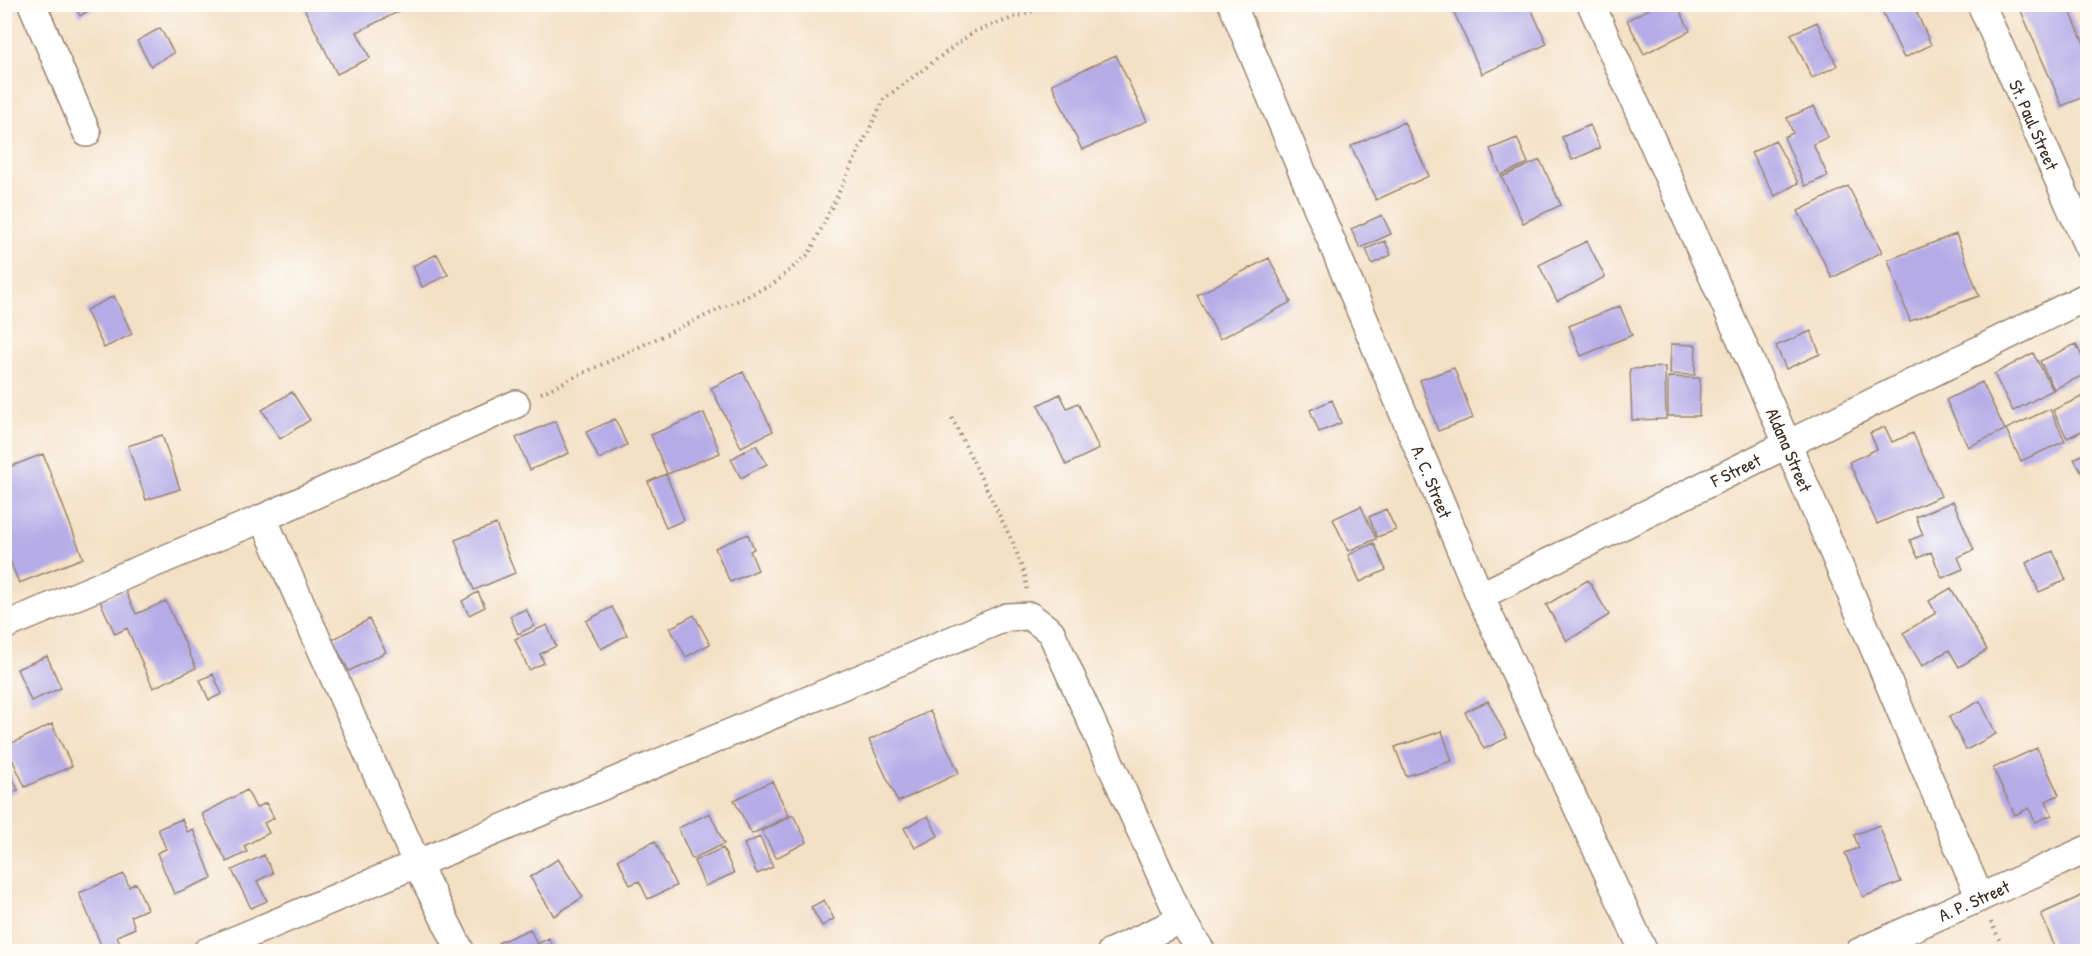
<svg xmlns="http://www.w3.org/2000/svg" width="2092" height="956" font-family="'Patrick Hand',sans-serif">
  <style>
    .building { fill: #b5abe7 }
    .lines { fill: none; stroke-linecap: round; stroke-linejoin: round }
    .minor-casing { stroke: #988572; stroke-width: 30 }
    .path { stroke: #988572; stroke-width: 4; stroke-dasharray: 1.5 4.5; stroke-linecap: butt }
    .minor { stroke: #fff; stroke-width: 27 }
    .labels { text-anchor: middle; dominant-baseline: central; stroke-width: 5; stroke-linejoin: round; paint-order: stroke }
    .street-label { font-size: 18px; fill: #3b2a1e; stroke: #fdfcf7 }
  </style>
  <rect width="100%" height="100%" fill="#fdfcf7"/>
  <filter id="ink" filterUnits="userSpaceOnUse"><feTurbulence type="fractalNoise" baseFrequency=".0167" numOctaves="2"/><feDisplacementMap in="SourceGraphic" scale="12" xChannelSelector="R" yChannelSelector="G"/><feConvolveMatrix kernelMatrix="1 2 1 2 8 2 1 2 1" color-interpolation-filters="sRGB"/></filter>
  <filter id="wash" filterUnits="userSpaceOnUse"><feTurbulence type="fractalNoise" baseFrequency=".008" numOctaves="4" result="noise"/><feDisplacementMap in="SourceGraphic" scale="24" xChannelSelector="R" yChannelSelector="G"/><feGaussianBlur stdDeviation="1.35" result="paint"/><feColorMatrix in="noise" values="0 0 0 0 0 0 0 0 0 0 0 0 0 0 0 0 0 1.4 0 .05"/><feComposite in="paint" operator="in"/></filter>
  <g filter="url(#wash)">
    <rect width="100%" height="100%" fill="#f4e0c5"/>
    <g id="blocks">
      <path class="building" d="M73,4h26l-19,12z
        M302,4h95l3,7 -43,21 13,26 -33,16z
        M1450,4h79l18,40 -65,30z
        M1659,4h18l13,27 -46,23 -17,-34z
        M1879,4h34l18,41 -27,13z
        M2018,4h49l21,49v42l-26,11z
        M1817,22l20,44 -25,12 -21,-44z
        M160,28l14,25 -23,13 -14,-25z
        M1116,55l31,66 -65,29 -30,-66z
        M1814,106l14,31 -15,7 15,32 -23,10 -21,-49 9,-4 -6,-15z
        M1404,122l25,54 -53,24 -25,-54z
        M1590,125l10,23 -28,12 -10,-23z
        M1517,138l11,25 -27,12 -11,-26z
        M1775,140l23,43 -23,13 -24,-43z
        M1540,160l21,45 -38,18 -21,-46z
        M1848,186l34,66 -50,26 -34,-67z
        M1382,215l9,19 -31,14 -9,-19z
        M1956,234l23,62 -69,25 -22,-61z
        M1385,241l6,14 -19,9 -6,-15z
        M1587,241l18,36 -48,24 -18,-36z
        M437,254l11,21 -26,12 -9,-21z
        M1269,258l22,44 -71,37 -23,-44z
        M114,296l18,38 -28,14 -18,-38z
        M1620,306l12,29 -51,21 -12,-30z
        M1811,331l9,23 -34,15 -10,-23z
        M1671,344l25,1 -1,30 -25,-1z
        M2076,344l12,25v4l-34,16 -14,-28z
        M2033,353l20,37 -40,21 -19,-37z
        M1665,367l1,52 -34,1 -2,-51z
        M1454,368l19,50 -35,13 -18,-51z
        M743,372l30,59 -32,16 -30,-59z
        M1668,377l32,1 -1,38h-31z
        M1982,382l23,48 -37,17 -22,-47z
        M292,392l18,28 -30,19 -18,-29z
        M1060,394l7,14 11,-5 21,46 -33,16 -28,-60z
        M2088,394v34l-21,10 -14,-28z
        M1332,400l9,23 -22,9 -9,-22z
        M2050,409l15,32 -44,20 -15,-32z
        M704,413l16,40 -53,21 -16,-39z
        M615,419l12,26 -28,14 -13,-27z
        M555,421l14,32 -39,17 -14,-32z
        M1885,427l7,15 21,-9 28,63 -64,28 -28,-62 28,-13 -7,-16z
        M162,435l18,54 -34,11 -18,-54z
        M756,445l11,19 -26,14 -10,-19z
        M2088,451v32l-14,-24z
        M43,454l40,104 -64,25 -15,-37v-77z
        M666,474l18,46 -18,8 -18,-46z
        M1953,501l21,49 -16,7 5,12 -21,9 -11,-26 -13,6 -8,-18 13,-5 -7,-18z
        M1361,506l15,33 -28,12 -15,-32z
        M1386,509l10,21 -19,7 -8,-20z
        M496,524l19,49 -41,17 -19,-50z
        M748,534l6,15 -4,2 8,19 -28,12 -15,-34z
        M1374,543l12,27 -26,12 -12,-27z
        M2053,551l13,29 -27,12 -13,-29z
        M1588,580l21,35 -42,26 -21,-36z
        M1951,588l36,62 -28,17 -10,-17 -27,16 -19,-33 33,-20 -7,-12z
        M125,590l11,24 30,-13 30,67 -43,20 -26,-60 -12,6 -15,-33z
        M478,592l7,15 -16,8 -7,-14z
        M612,607l15,28 -26,14 -15,-28z
        M526,609l8,17 -16,8 -8,-18z
        M694,615l16,29 -24,13 -16,-29z
        M369,619l17,33 -37,19 -17,-31z
        M547,625l9,21 -16,8 4,9 -15,7 -14,-31z
        M47,656l14,32 -30,13 -14,-32z
        M213,674l9,20 -13,6 -9,-20z
        M1488,701l19,37 -23,11 -19,-37z
        M1980,701l16,33 -30,16 -17,-33z
        M930,711l29,62 -61,29 -29,-62z
        M52,724l20,42 -47,21 -19,-41z
        M1442,731l10,30 -46,15 -11,-29z
        M2037,748l22,47 -13,6 6,14 -17,7 -6,-14 -14,7 -22,-47z
        M4,759l14,31 -14,6z
        M772,781l17,35 -37,18 -18,-34z
        M247,790l9,18 10,-5 8,15 -10,5 5,10 -25,13 3,6 -20,10 -25,-48z
        M710,813l14,31 -32,15 -14,-31z
        M793,815l14,27 -31,16 -14,-27z
        M928,816l10,20 -23,12 -11,-20z
        M182,819l5,13 6,-3 19,49 -38,16 -17,-41 9,-4 -8,-20z
        M1879,825l22,57 -38,15 -18,-44 14,-5 -5,-13z
        M760,837l13,30 -16,7 -13,-30z
        M655,841l21,45 -28,13 -9,-18 -9,4 -12,-26z
        M723,848l11,25 -29,13 -11,-25z
        M264,855l9,18 -16,8 10,20 -16,7 -19,-38z
        M558,859l25,38 -29,19 -24,-39z
        M124,874l5,13 7,-4 11,26 -16,7 4,12 -18,8 7,16h-20l-25,-59z
        M2088,893v55l-9,4h-22l-16,-38z
        M824,900l10,19 -12,7 -11,-19z
        M530,929l7,15 12,-6 6,14h-53l-4,-9z"/>
    </g>
  </g>
  <g filter="url(#ink)">
    <use href="#blocks" fill-opacity="0" stroke="#988572" stroke-width="1.5"/>
    <g class="lines">
      <defs>
        <g id="minor">
          <path d="M32,4l55,129"/>
          <path id="s1" d="M1232,4l248,592 164,356"/>
          <path id="s2" d="M1591,4l196,439 193,455"/>
          <path id="s3" d="M1981,4l107,243"/>
          <path d="M263,518l154,346 44,88"/>
          <path id="s4" d="M1480,596l608,-300"/>
          <path d="M4,626l259,-108 253,-114"/>
          <path d="M206,952l801,-335 23,-1 21,16 130,288 21,32"/>
          <path d="M1111,952l70,-32"/>
          <path id="s5" d="M1859,952l229,-103"/>
        </g>
      </defs>
      <use href="#minor" class="minor-casing"/>
      <path class="path" d="M541,393l232,-109 36,-30 75,-155 89,-67 80,-28
        M952,418l61,125 12,33 2,13
        M1991,922l14,30"/>
      <use href="#minor" class="minor"/>
    </g>
  </g>
  <g class="labels">
    <g class="street-label">
      <text stroke="none"><textPath href="#s3" startOffset="132">St. Paul Street</textPath></text>
      <text stroke="none"><textPath href="#s2" startOffset="488">Aldana Street</textPath></text>
      <text stroke="none"><textPath href="#s4" startOffset="285">F Street</textPath></text>
      <text stroke="none"><textPath href="#s1" startOffset="518">A. C. Street</textPath></text>
      <text stroke="none"><textPath href="#s5" startOffset="126">A. P. Street</textPath></text>
    </g>
  </g>
  <rect width="2092" height="956" fill="none" stroke="#fdfcf7" stroke-width="24"/>
</svg>
